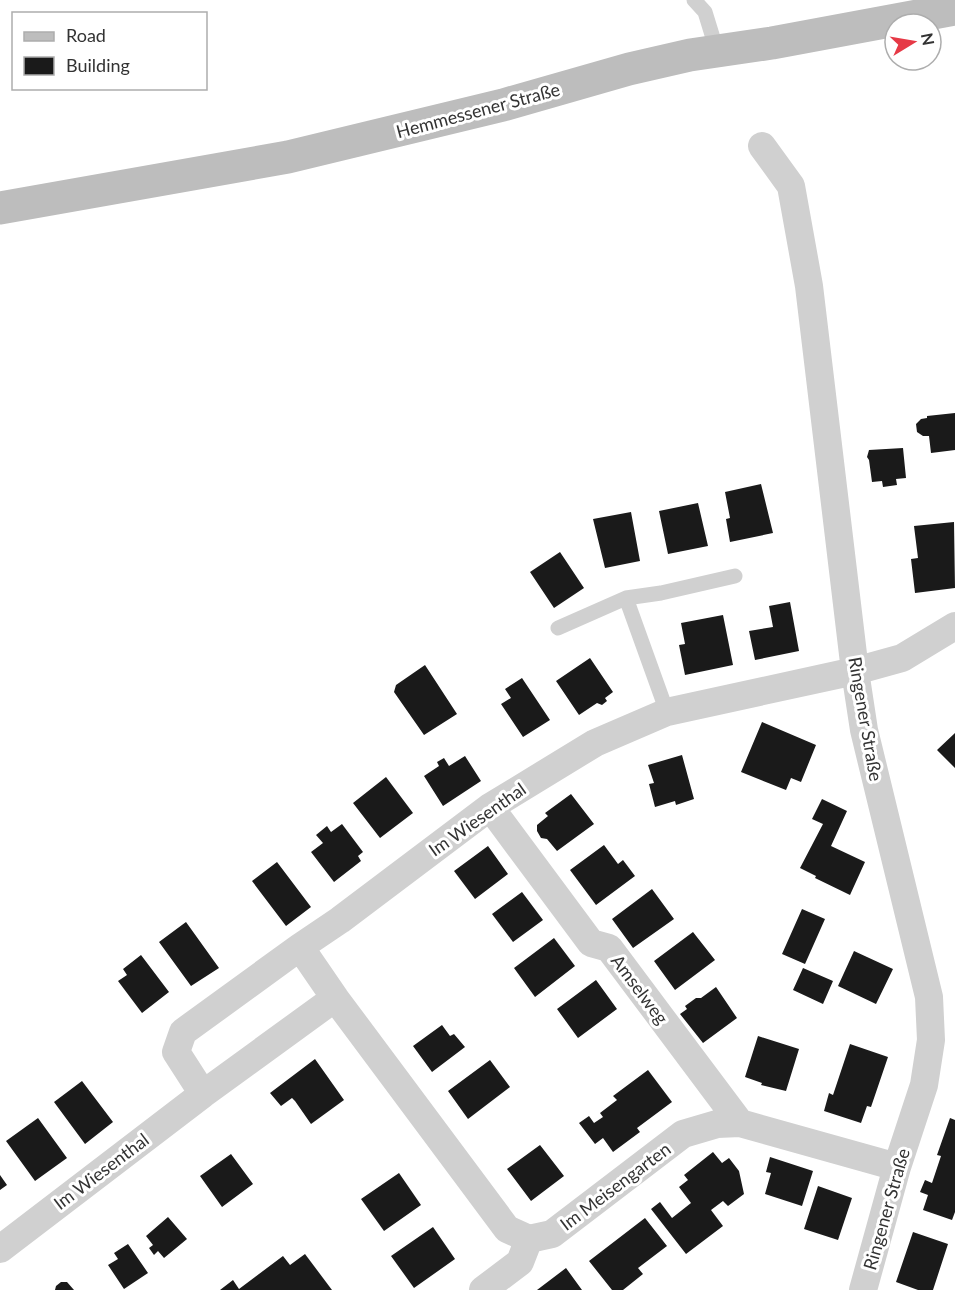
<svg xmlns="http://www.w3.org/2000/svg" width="955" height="1290" font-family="Lato,sans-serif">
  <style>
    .building { fill: #1a1a1a }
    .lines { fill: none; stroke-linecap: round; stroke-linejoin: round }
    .service { stroke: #d0d0d0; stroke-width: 15 }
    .minor { stroke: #d0d0d0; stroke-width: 28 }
    .secondary { stroke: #bdbdbd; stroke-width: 33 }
    .labels { text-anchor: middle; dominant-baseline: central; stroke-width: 6; stroke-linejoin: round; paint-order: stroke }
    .street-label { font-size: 18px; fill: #333; stroke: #fff }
  </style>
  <rect width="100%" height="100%" fill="#fff"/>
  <path class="building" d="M955,413v37l-24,3 -2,-17h-6l-6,-4 -1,-8 5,-5 6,-1v-2z
    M903,448l3,30 -10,1 1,6 -14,2 -1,-6 -10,1 -3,-22 -2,-3 2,-7z
    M761,484l12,49 -43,9 -4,-23 4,-1 -5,-26z
    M698,503l10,43 -40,8 -9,-43z
    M631,512l9,49 -35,7 -12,-49z
    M954,522l1,66 -40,5 -4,-34 7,-1 -4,-32z
    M560,552l24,36 -30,20 -24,-36z
    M790,602l9,49 -44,9 -6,-29 24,-4 -4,-21z
    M723,615l10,50 -48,10 -6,-30 6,-1 -4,-21z
    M590,658l23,34 -8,6 2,3 -5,4 -5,-2 -18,12 -23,-34z
    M425,665l32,49 -33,21 -30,-43 2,-7z
    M522,678l28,42 -27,17 -22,-33 10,-6 -6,-9z
    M762,722l54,23 -15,37 -10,-4 -5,12 -45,-18z
    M955,733v35l-18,-18z
    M682,755l12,44 -18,6 -1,-4 -20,6 -6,-23 5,-1 -6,-18z
    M465,756l16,25 -38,25 -19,-30 15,-10 -2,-4 7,-4 5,8z
    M386,777l27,36 -33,25 -27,-35z
    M571,794l23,30 -37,27 -10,-12 -6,-1 -4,-7v-6l11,-9 -3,-3z
    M822,799l25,12 -16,35 34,16 -15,33 -35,-17 1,-2 -16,-8 23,-44 -11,-5z
    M342,824l21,28 -5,4 3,5 -27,21 -23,-30 12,-9 -7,-8 11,-9 4,6z
    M604,845l14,19 5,-4 12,16 -39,29 -26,-35z
    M488,846l20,28 -33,25 -21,-28z
    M277,862l34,45 -25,19 -34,-45z
    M652,889l22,30 -41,29 -21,-29z
    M522,892l21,28 -30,22 -21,-28z
    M802,909l23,10 -20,45 -23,-10z
    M186,922l33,46 -28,18 -32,-44z
    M693,932l22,28 -40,30 -21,-29z
    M554,938l21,28 -40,31 -21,-29z
    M854,951l39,18 -17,35 -38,-18z
    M141,955l28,37 -27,21 -24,-32 9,-6 -4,-6z
    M803,968l30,13 -10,23 -30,-14z
    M596,980l21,29 -39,29 -21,-29z
    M716,987l21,31 -34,25 -23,-29 7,-5 -2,-3 11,-8h5z
    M442,1025l8,11 4,-2 11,13 -33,25 -19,-26z
    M758,1036l41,13 -13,42 -25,-6 1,-2 -17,-6z
    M850,1044l38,13 -17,50 -4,-1 -6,17 -37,-12 5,-18 4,2z
    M315,1059l29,41 -33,24 -16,-23 -3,-3 -11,8 -11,-13z
    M490,1060l20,27 -42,32 -20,-28z
    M648,1070l24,32 -35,26 3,4 -27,20 -10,-14 -8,6 -16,-21 10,-7 5,7 9,-6 -3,-4 17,-13 -4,-4z
    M82,1081l31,41 -28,22 -31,-42z
    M38,1118l29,40 -32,23 -29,-40z
    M950,1118l5,2v92l-3,8 -29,-10 5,-15 -8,-3 5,-12 7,3 9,-27 -4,-1z
    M540,1145l24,31 -33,25 -24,-32z
    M713,1152l9,11 7,-5 10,13 5,23 -16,12 -5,-5 -12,9 12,16 -37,28 -35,-45 9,-7 12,16 19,-15 -12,-16 9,-7 -4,-5z
    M231,1154l22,30 -31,23 -22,-31z
    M770,1157l43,14 -11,35 -37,-12 6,-21 -5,-1z
    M399,1173l22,32 -37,26 -23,-32z
    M0,1175l7,10 -7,5z
    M818,1186l34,12 -14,42 -34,-11z
    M168,1217l19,22 -23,19 -6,-7 -4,4 -5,-7 4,-3 -7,-9z
    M645,1218l22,28 -29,22 5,6 -20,16h-11l-23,-29z
    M433,1227l22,32 -41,29 -23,-32z
    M913,1232l35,12 -15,46h-15l-22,-8z
    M128,1244l20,29 -24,16 -16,-24 10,-6 -4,-6z
    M305,1254l27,36h-112l13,-10 6,9 44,-33 7,9z
    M566,1268l16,22h-45z
    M61,1282h6l7,8h-19l1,-4z"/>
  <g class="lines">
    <path class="service" d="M694,0l11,12 12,39
      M558,628l68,-30
      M667,712l-41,-114 35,-5 74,-17"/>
    <path class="minor" d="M762,146l29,40 18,100 46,385 9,59 65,267 2,43 -7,45 -27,82 -34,123
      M490,807l101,136 18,5 131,175
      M335,998l172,231 22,10 23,-5 131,-100 34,-10 23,-1 157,44
      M203,1094l-27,-42 7,-20 117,-85
      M0,1249l203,-155 132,-96 -35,-51 40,-27 150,-113 105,-64 72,-31 188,-41 47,-13 53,-32
      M483,1290l37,-28 9,-23"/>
    <path class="secondary" d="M0,208l288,-51 215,-52 126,-36 61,-14 82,-12 183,-34"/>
  </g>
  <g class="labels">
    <g class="street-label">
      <text transform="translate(478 110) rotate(-15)">Hemmessener Straße</text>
      <text transform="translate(866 719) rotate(80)">Ringener Straße</text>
      <text transform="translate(477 819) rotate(-35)">Im Wiesenthal</text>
      <text transform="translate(640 989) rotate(53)">Amselweg</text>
      <text transform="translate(101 1171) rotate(-37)">Im Wiesenthal</text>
      <text transform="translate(615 1186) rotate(-37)">Im Meisengarten</text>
      <text transform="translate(886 1209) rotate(-74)">Ringener Straße</text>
    </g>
  </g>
  <rect x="12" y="12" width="195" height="78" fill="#ffffff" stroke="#adadad" stroke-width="1.5"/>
  <rect x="24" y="32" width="30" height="9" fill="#bdbdbd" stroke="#adadad" stroke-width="1.5"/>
  <text x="66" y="42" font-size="18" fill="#333333">Road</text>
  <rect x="24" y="57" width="30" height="18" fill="#1a1a1a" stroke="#adadad" stroke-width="1.5"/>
  <text x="66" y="72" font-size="18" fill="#333333">Building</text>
  <g transform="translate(913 42) rotate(79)"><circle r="28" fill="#ffffff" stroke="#adadad" stroke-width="1.5"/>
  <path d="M0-4.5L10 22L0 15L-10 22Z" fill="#e63946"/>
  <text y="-9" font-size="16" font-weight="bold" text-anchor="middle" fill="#333333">N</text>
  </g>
</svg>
